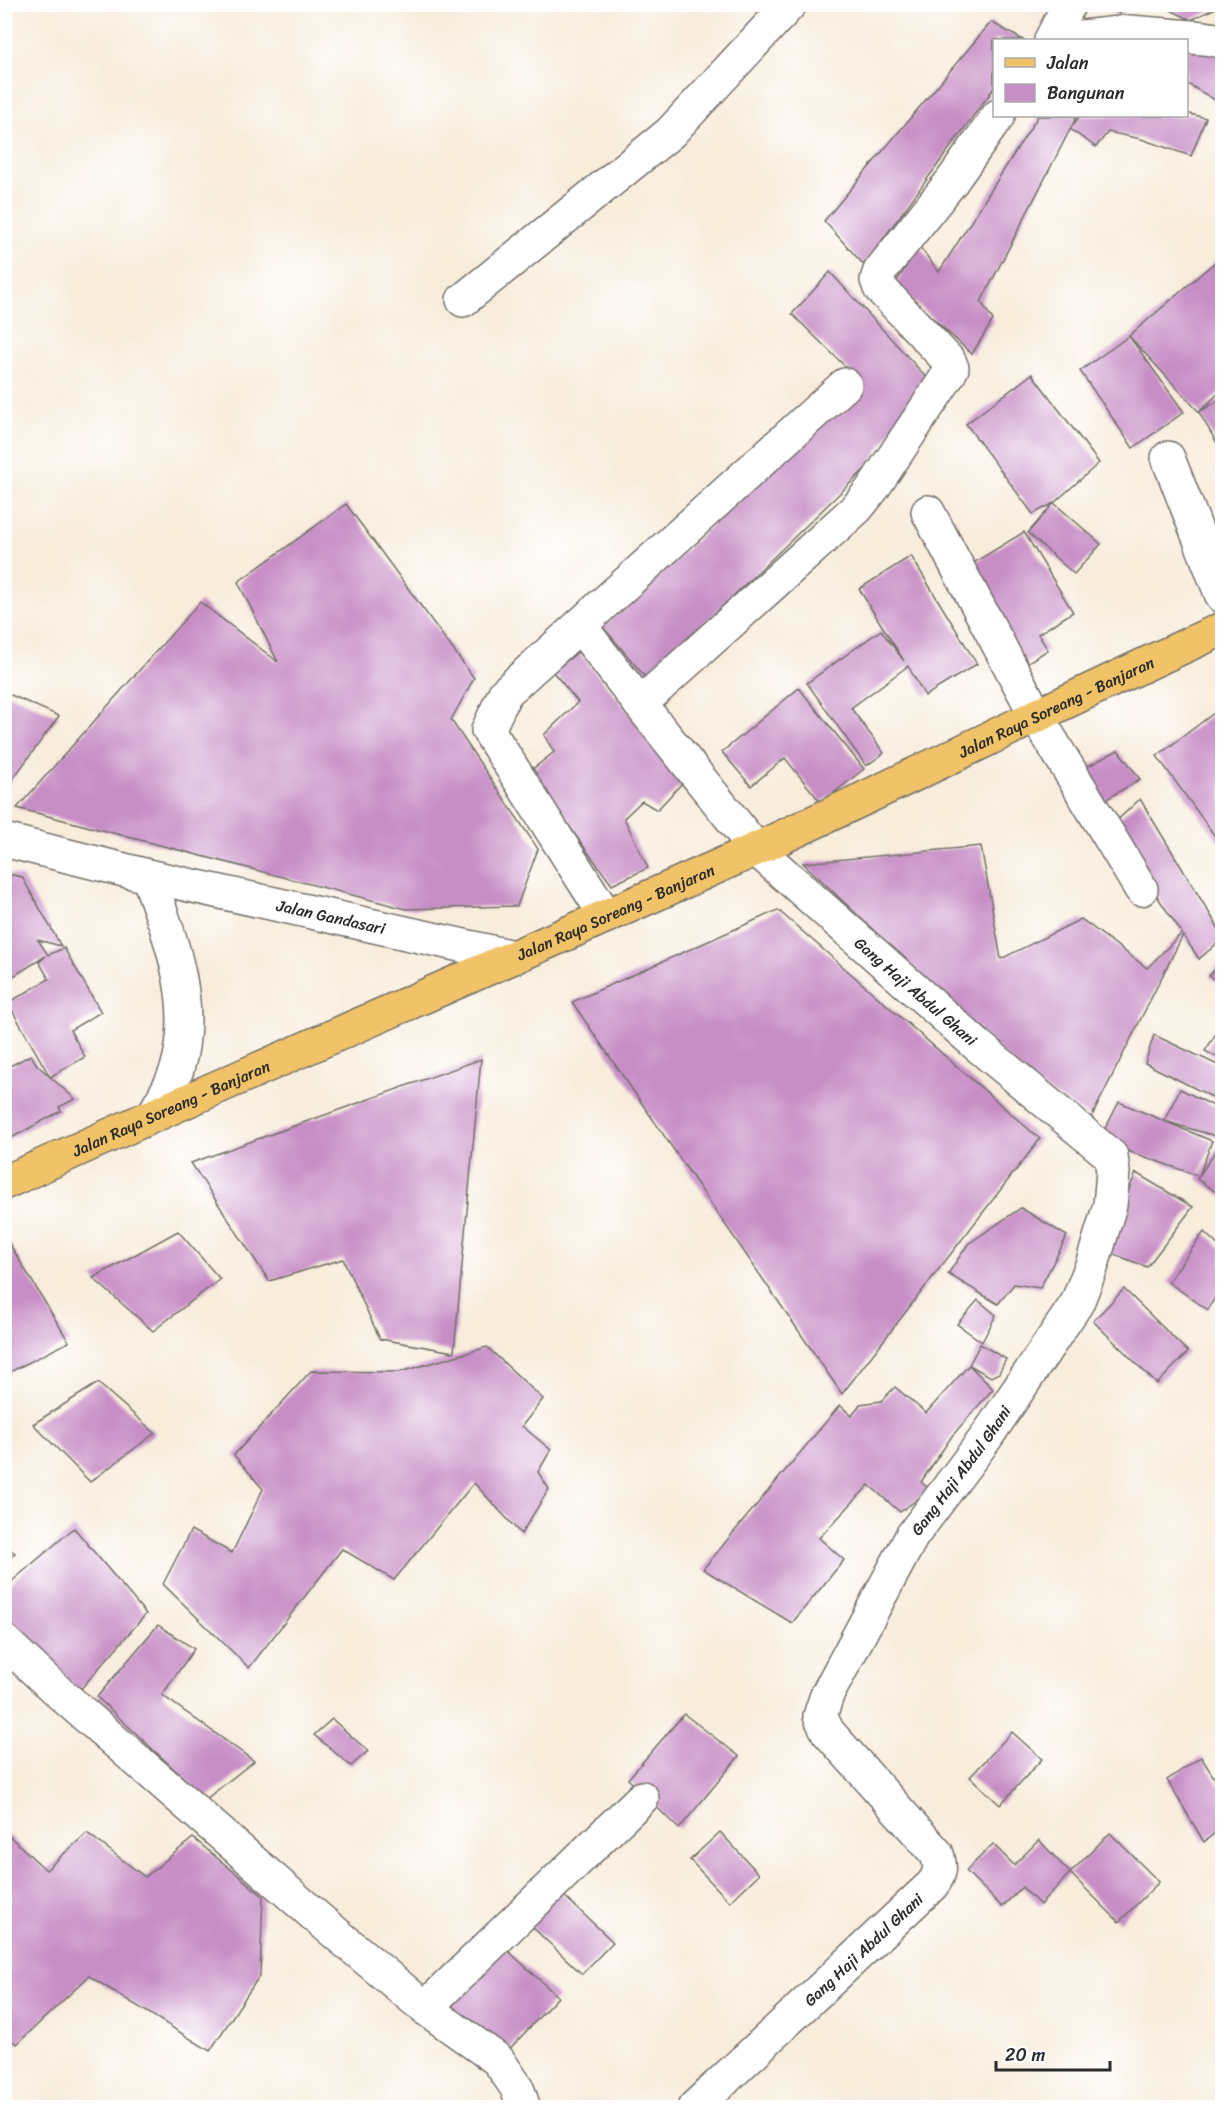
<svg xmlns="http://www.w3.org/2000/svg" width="1227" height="2112" viewBox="0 0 1227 2112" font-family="Sriracha,sans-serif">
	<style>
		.building { fill: #c78ec6 }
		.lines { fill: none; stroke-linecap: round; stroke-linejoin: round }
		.minor-casing { stroke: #736f69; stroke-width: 36 }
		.major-casing { stroke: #736f69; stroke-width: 36 }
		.minor { stroke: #fff; stroke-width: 33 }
		.major { stroke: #f0c369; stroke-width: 33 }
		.labels { text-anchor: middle; stroke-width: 6; stroke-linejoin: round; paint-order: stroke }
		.street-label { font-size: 16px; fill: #2b2b2b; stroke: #fff }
	</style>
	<rect width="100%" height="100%" fill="#fff"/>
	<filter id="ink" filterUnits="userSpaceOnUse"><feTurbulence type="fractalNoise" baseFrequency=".0167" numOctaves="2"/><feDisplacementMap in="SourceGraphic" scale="12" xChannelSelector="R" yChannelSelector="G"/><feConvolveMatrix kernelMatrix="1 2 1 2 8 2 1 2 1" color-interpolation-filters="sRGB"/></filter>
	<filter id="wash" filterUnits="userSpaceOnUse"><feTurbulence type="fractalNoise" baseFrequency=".008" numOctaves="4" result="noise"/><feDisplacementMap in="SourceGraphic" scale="24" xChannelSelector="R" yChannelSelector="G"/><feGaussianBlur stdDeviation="1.35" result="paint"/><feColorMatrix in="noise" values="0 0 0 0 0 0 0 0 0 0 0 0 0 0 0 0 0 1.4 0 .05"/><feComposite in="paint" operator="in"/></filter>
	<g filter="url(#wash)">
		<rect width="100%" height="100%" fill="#f8ecdb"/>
		<g id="blocks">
			<!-- building -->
			<g class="building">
				<path d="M1095,4H1124L1120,14Z"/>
				<path d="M1158,4H1222V5L1191,20Z"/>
				<path d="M991,22L1023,40H994V88L864,265L824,221Z"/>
				<path d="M1192,45L1222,55V104L1186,83V53Z"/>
				<path d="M1186,113L1206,118L1191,156L1141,139L1108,132L1096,147L1070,129L1080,116H1186Z"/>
				<path d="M1038,116H1077L981,302L993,320L972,354L895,284L919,246L939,272Z"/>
				<path d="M1222,256V390L1199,412L1129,336Z"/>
				<path d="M830,272L928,379L866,468L647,679L603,627L863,384L792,314Z"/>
				<path d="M1129,336L1184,412L1133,448L1080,371Z"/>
				<path d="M1032,374L1099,463L1054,503L1101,544L1074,574L1028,533L1054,503L1033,514L966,424Z"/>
				<path d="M1222,398V452L1199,412Z"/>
				<path d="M346,504L474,678L451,720L538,849L517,906L406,909L17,808L200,602L278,662L238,582Z"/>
				<path d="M1024,532L1073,612L1038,634L1048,650L1025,664L965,568Z"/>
				<path d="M911,556L977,664L925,696L908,666L851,708L884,753L866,766L807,683L881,630L904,661L859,589Z"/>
				<path d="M578,652L686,779L657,810L642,801L624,818L648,868L612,885L529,772L554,752L544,735L578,702L553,672Z"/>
				<path d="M799,688L864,769L821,803L785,758L751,786L722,752Z"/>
				<path d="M4,692L59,716L4,791Z"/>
				<path d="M1222,707V846L1157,756Z"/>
				<path d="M1118,750L1140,779L1102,802L1083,769Z"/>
				<path d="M1140,799L1222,934V939L1199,959L1183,935L1091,1118L1029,1079L803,863L981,846L1001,959L1081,919L1147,968L1182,933L1110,827Z"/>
				<path d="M4,873L22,877L61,946L38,940L48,955L64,948L101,1012L70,1030L85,1057L50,1077L8,1003L49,979L39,962L46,956L4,982Z"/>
				<path d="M778,910L1040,1139L842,1394L572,1002Z"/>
				<path d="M1222,962V985L1209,976Z"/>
				<path d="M1222,1024V1060L1205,1051Z"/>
				<path d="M1154,1035L1222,1067V1102L1145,1063Z"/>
				<path d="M31,1055L37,1065L75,1099L59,1107L61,1111L4,1142V1069Z"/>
				<path d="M481,1059L454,1352L380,1339L343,1259L269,1281L191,1163Z"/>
				<path d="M1180,1089L1222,1110V1127L1219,1137L1164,1121Z"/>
				<path d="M1119,1102L1212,1141L1199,1176L1222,1141V1196L1197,1179L1199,1176L1099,1141Z"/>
				<path d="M1136,1173L1193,1207L1147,1267L1103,1250Z"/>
				<path d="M1021,1208L1067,1236L1040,1288L1014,1284L998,1304L948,1274L968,1244Z"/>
				<path d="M178,1231L220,1279L153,1331L93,1278Z"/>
				<path d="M1204,1232L1222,1249V1284L1208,1310L1168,1282Z"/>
				<path d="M6,1238L69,1342L4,1375V1239Z"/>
				<path d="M1124,1289L1188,1352L1157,1384L1093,1321Z"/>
				<path d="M978,1300L996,1315L982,1342L957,1324Z"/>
				<path d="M980,1344L1006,1359L999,1373L991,1377L969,1365L993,1389L952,1436L921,1482L930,1490L900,1512L869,1485L819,1538L844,1560L792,1623L703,1569L840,1405L852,1416L860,1404L881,1401L895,1387L926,1413L969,1365Z"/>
				<path d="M487,1347L543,1399L522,1426L551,1450L538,1472L549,1489L521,1534L474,1483L394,1580L342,1549L249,1668L163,1584L191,1530L232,1553L263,1489L234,1455L311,1371L400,1372Z"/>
				<path d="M98,1383L155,1433L90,1482L33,1424Z"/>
				<path d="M74,1528L146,1614L79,1691L4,1618V1588Z"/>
				<path d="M4,1545L15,1553L4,1564Z"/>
				<path d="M158,1625L194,1649L162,1695L254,1761L206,1799L97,1697Z"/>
				<path d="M684,1714L739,1756L679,1829L628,1779Z"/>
				<path d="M332,1719L368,1751L351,1766L314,1735Z"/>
				<path d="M1012,1732L1042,1759L1000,1805L970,1777Z"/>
				<path d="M1201,1757L1222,1790V1827L1204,1842L1167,1780Z"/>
				<path d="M4,1831L46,1870L87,1833L145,1877L193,1838L263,1896L260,1975L210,2051L89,1976L17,2044L4,2035Z"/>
				<path d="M720,1832L759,1874L730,1902L690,1860Z"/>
				<path d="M1110,1833L1159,1882L1119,1922L1070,1873L1040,1905L1022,1887L1002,1907L966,1871L993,1844L1014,1865L1039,1840L1070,1873Z"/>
				<path d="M558,1890L613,1942L582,1974L527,1922Z"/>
				<path d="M502,1945L558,1997L504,2055L448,2003Z"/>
			</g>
		</g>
	</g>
	<g filter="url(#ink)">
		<use href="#blocks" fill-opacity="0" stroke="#736f69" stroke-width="1.5"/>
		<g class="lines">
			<defs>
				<g id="minor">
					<path d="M1051,40L1069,4"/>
					<path d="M1054,40L1129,32L1204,38L1222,41"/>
					<path d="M463,300L670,133L790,4"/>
					<path d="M1168,458L1222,596"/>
					<path d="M928,512L1037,717L1141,889"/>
					<path d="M580,626L640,704"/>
					<path id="s1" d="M4,840L148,876L514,957"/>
					<path d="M148,876C170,937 197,1003 177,1069C172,1084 162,1100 154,1114"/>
					<path d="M606,916L488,730L505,693L845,385"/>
					<path d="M4,1641L54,1688L320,1920L425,2008L498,2060L517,2088L524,2108"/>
					<path d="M425,2008L642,1798"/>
					<path id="s2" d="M694,2108L932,1885C941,1873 941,1868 937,1854L828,1732L820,1716L827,1695L912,1536L985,1439L1077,1303L1092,1265L1110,1205L1113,1172L1111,1156L976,1044L756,849L640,704L857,508L873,488L949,374L952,368L949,361L880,288L877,280L880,271L952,181L998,116"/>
				</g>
				<g id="major">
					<path id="s3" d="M4,1183C253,1069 505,963 754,850C911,778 1065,700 1222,629"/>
				</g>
			</defs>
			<!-- minor casing -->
			<use href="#minor" class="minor-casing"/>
			<!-- major casing -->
			<use href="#major" class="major-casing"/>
			<!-- minor -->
			<use href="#minor" class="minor"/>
			<!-- major -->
			<use href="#major" class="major"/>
		</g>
	</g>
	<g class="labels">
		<!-- street labels -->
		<g class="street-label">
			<text dy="6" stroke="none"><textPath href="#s3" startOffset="1155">Jalan Raya Soreang - Banjaran</textPath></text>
			<text dy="6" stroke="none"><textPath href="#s3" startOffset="669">Jalan Raya Soreang - Banjaran</textPath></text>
			<text dy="6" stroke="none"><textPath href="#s1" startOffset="336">Jalan Gandasari</textPath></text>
			<text transform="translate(916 991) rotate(41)" y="6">Gang Haji Abdul Ghani</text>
			<text dy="6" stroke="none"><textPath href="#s3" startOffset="183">Jalan Raya Soreang - Banjaran</textPath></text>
			<text dy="6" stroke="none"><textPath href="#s2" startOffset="825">Gang Haji Abdul Ghani</textPath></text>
			<text dy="6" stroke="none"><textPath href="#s2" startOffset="232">Gang Haji Abdul Ghani</textPath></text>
		</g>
	</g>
	<!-- margin -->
	<rect width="1227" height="2112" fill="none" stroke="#fff" stroke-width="24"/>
	<!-- legend -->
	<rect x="993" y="39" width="195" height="78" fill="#ffffff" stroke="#aaaaaa" stroke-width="1.5"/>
	<rect x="1005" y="58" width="30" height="9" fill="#f0c369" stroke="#aaaaaa" stroke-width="1.5"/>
	<text x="1047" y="69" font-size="18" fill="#2b2b2b">Jalan</text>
	<rect x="1005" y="84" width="30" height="18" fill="#c78ec6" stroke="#aaaaaa" stroke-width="1.5"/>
	<text x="1047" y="99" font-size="18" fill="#2b2b2b">Bangunan</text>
	<!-- scale -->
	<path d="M996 2061v9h114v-9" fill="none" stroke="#2b2b2b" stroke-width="3"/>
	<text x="1005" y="2061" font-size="18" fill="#2b2b2b" stroke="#ffffff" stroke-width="4.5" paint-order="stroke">20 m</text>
</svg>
